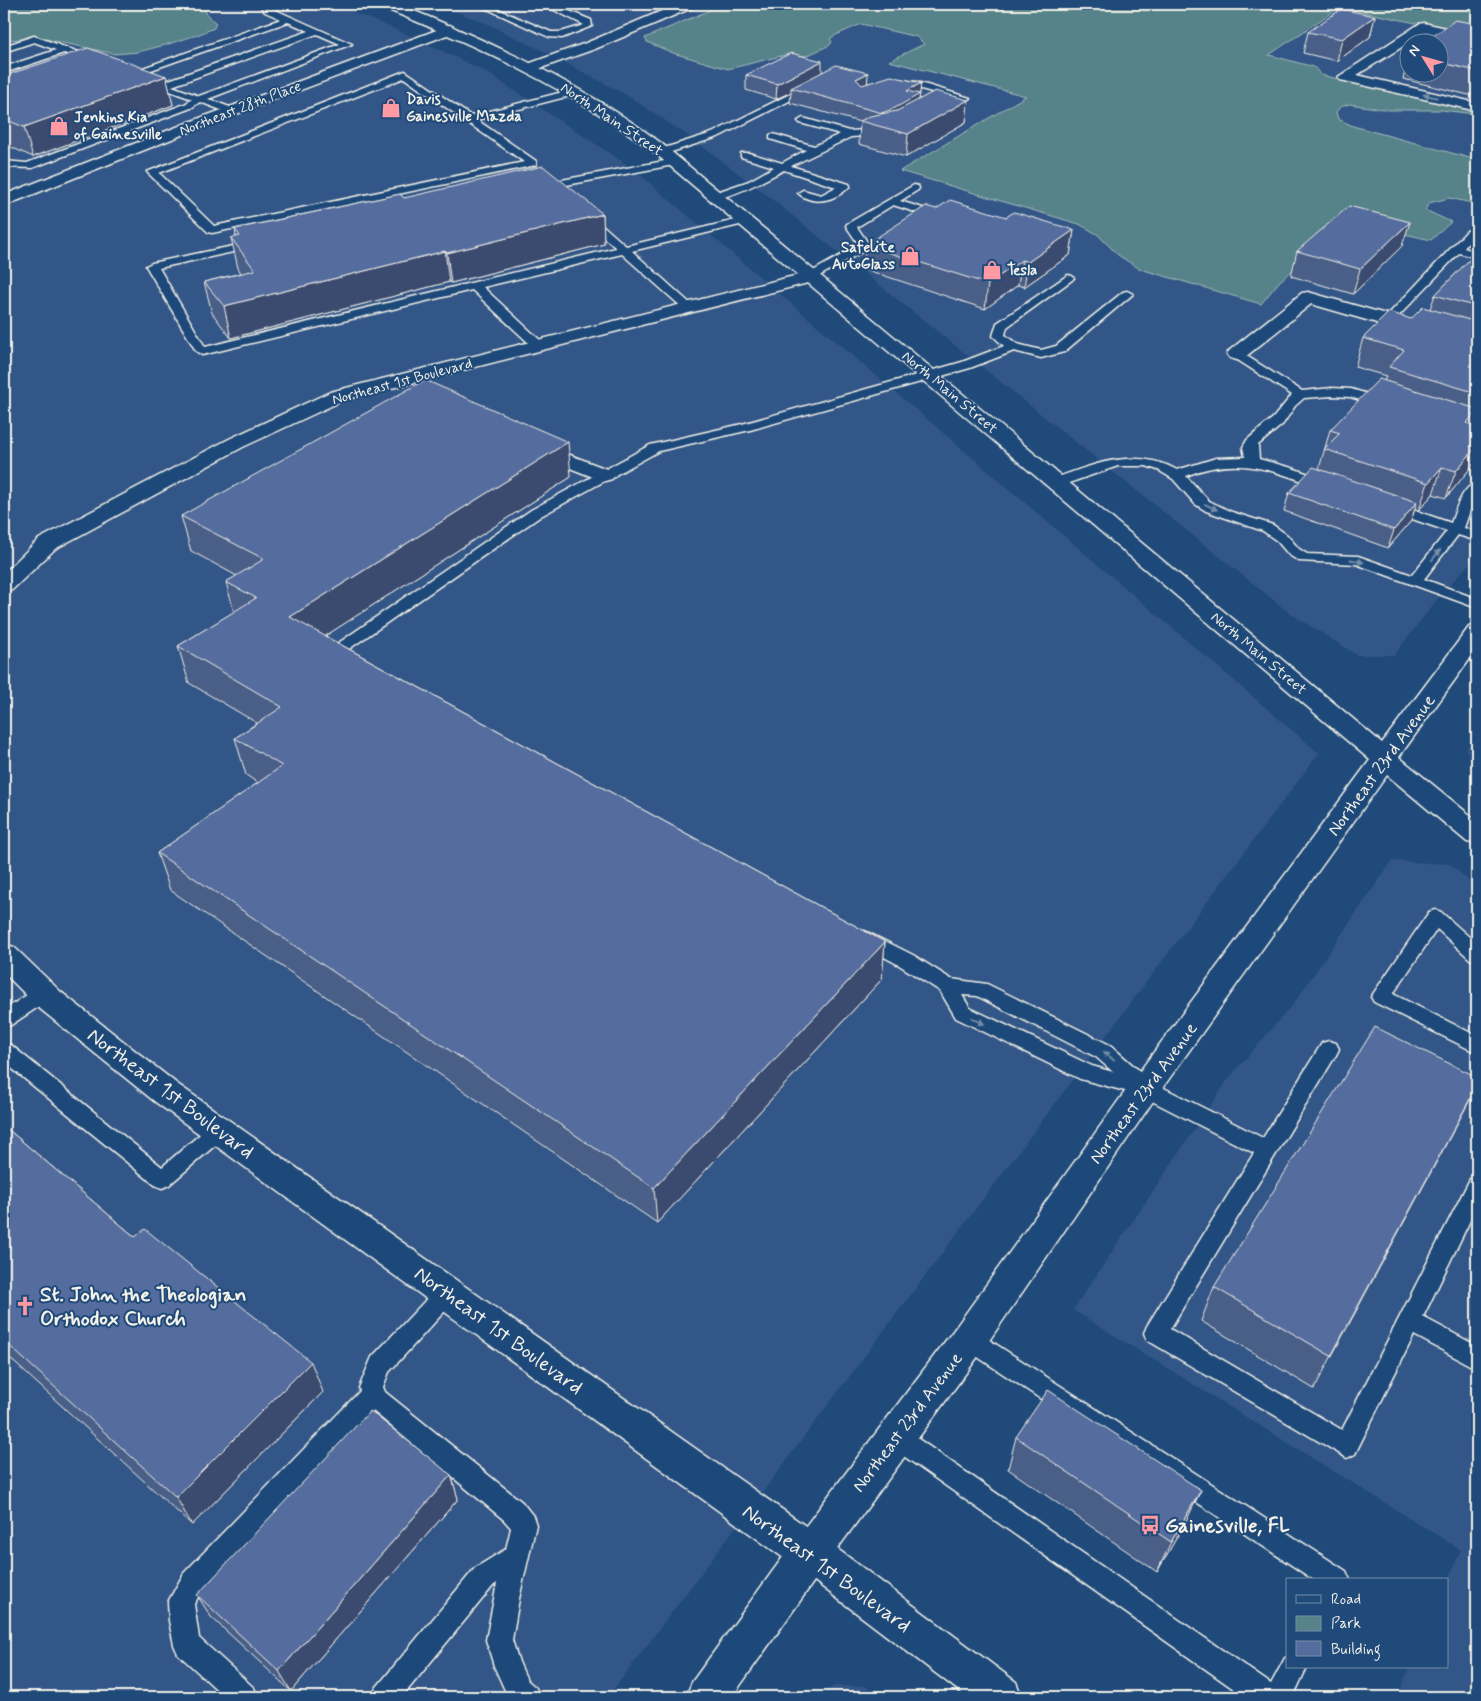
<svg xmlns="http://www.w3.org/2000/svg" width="1481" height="1701" viewBox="0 0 1481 1701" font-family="Mynerve,sans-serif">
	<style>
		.built { fill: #335787; fill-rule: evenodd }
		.green { fill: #56828a; stroke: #a5bab9 }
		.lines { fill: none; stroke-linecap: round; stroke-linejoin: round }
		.service-casing { stroke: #f4f1e8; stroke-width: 3 }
		.minor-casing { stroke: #f4f1e8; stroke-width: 3 }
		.secondary-casing { stroke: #f4f1e8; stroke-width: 3 }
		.service { fill: #1f4a7a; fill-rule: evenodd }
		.minor { fill: #1f4a7a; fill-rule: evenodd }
		.secondary { fill: #1f4a7a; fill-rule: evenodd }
		.wall { fill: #485e88; stroke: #f4f1e8 }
		.shaded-wall { fill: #3b4c6f; stroke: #f4f1e8 }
		.building { fill: #546d9e; stroke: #f4f1e8 }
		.oneway { fill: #748da6 }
		.labels { text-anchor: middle; stroke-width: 4; stroke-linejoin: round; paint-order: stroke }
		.far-poi-label { font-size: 15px; font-weight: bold; fill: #f4f1e8; stroke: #1f4a7a; text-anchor: start }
		.far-street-label { font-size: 15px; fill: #f4f1e8; stroke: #1f4a7a }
		.street-label { font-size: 18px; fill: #f4f1e8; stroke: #1f4a7a }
		.near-street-label { font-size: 21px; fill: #f4f1e8; stroke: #1f4a7a }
		.near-poi-label { font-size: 21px; font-weight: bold; fill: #f4f1e8; stroke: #1f4a7a; text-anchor: start }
	</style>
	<rect width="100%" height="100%" fill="#1f4a7a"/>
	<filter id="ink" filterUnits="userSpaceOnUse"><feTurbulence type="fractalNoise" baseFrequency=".02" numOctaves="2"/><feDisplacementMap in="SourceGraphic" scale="10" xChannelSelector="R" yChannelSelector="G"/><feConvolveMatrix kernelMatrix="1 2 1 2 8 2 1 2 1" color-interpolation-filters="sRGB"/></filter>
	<g filter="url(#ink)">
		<!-- built -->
		<g class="built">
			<path d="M4,4H333L409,35L486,72L632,168L1319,753L608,1697H4Z"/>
			<path d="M436,4H1009L1259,62L1340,7L1477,36V555L1440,596L1394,655H1357L1291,614L768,196L693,139L628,96L551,55L488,24ZM1408,42H1438V72H1408Z"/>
			<path d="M1477,733V775L1474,773L1466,749Z"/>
			<path d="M1392,861L1450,864L1477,888V1697H1397L1410,1667H1447V1582L1461,1550L1073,1310L1229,1078L1294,1003Z"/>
			<path d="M834,1686H865L881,1697H818Z"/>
		</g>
		<!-- green -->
		<g class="green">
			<path d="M4,4H212L205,10L208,16L216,23L214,28L197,35L165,45L138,52L115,54L40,38L4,40Z"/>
			<path d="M724,4H1477V36L1340,7L1269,55L1314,67L1321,75L1477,111L1474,114L1442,110H1389L1349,104L1340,107L1336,112L1338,119L1353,126L1477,160V204L1449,198L1429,203L1425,210L1451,222L1431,240L1348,221L1279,282L1261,304L1140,269L1118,255L1097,234L1079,224L900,171L1026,96L889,61L924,44L917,37L861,24L834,36L830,39L832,42L830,45L806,56L789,54L728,69L673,53L647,42L645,38Z"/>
		</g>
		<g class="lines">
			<defs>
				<g id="service">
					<path d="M259,4H267L271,8L352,44L208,99L235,109V113H229L200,102L191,108L32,168L4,167V161L27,163L185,104L192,99L145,82V78L148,77L163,82L309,31L288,22L134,76H128L126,74L281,19L265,12ZM317,34L340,44L199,96L172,86Z"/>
					<path d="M476,4H486L551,32H561L584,25L542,4H552L591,20L592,26L562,38L549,37Z"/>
					<path d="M34,36L98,59L99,61L95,64L64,53L4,73V67L56,50L34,42L4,52V46Z"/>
					<path d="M405,71L471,116L574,89L579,92L577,94L477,120L536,161V165L212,233L208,232L147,172ZM404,78L524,162L214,226L159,173Z"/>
					<path d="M899,80L917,82L970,98L955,107H940V103L950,102L957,99L914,87L896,85L894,83Z"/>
					<path d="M812,83L817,86L815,88L718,137L662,155L657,152L658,150L712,133Z"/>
					<path d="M803,118L849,131L884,129L889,132L884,135L851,137L791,166L849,184L850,186C837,200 814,207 798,193L803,190L821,195L836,187L784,170C769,178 727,201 711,198L710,196L711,194L749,181L774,167L741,157V153H749L782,163L806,150L770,139V135L773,134L814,146L840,134L800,123L798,121Z"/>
					<path d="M675,159L680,162L679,164L540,190L535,187L540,184Z"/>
					<path d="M914,185L918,186L919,188L918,190L900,201L945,215L946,217L945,219H937L893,205L857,227L870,246L869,248L814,279H806L804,277L806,275L859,245L846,226L847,224Z"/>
					<path d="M586,213L590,214L626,246L744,218L749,221L748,223L632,251L693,306L695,308L693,310H685L622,254L483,287L541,341L543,344L541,347H533L472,290L202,355L196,351L146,266L152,263L257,241L261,242L262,244L261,246L159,268L205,347L616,248L582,218L581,216Z"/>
					<path d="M1471,230L1477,232V238L1473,237L1464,248L1477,252V258L1459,253L1393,322H1385L1383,320L1385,318L1467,231Z"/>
					<path d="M1068,275L1072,276L1074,278L1072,280L1007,327L1005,335L1017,344L1041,350L1056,346L1123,292L1127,291L1133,294L1064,352L1041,358L1014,351L970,368L935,378L750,430L659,451L541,516L346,651L356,658L353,661C344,664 333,659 327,651L531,510L650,445L742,424L927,372L962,362L1004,346L993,336L997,323Z"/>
					<path d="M1237,350L1302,391L1332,388L1351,389L1388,400L1390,403L1384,407L1350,397L1332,396L1304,398L1295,406L1283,424L1258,445L1259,459L1292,468L1331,482L1333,485L1331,488H1321C1273,470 1236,455 1186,476L1209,501L1232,512L1273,525L1287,535L1299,549L1307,554L1358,556L1412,575L1447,531L1386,510L1384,507L1386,504H1396L1451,523C1456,510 1462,486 1477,483V496L1473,502L1464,528L1477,532V541L1458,535L1424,579L1477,599V608L1356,564L1299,561L1289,555L1277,541L1263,531L1206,511L1195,504L1173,479L1158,470L1146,466H1118L1063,485H1053L1051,482L1053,479C1094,464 1135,447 1177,470L1216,458L1245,457L1243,447L1247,440L1273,418L1292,395L1233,357L1231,354Z"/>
					<path d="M1435,910L1441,912L1477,944V961L1470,959L1437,929L1393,994L1477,1036V1053L1374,1002L1371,997L1429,912Z"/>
					<path d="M865,931L913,955L951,979L987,984L1110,1045L1152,1082L1263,1138L1322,1043L1329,1041L1336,1043L1339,1049L1336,1055L1170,1329L1342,1430L1470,1179L1477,1176V1206L1423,1317L1477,1346V1369L1414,1335L1355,1454L1347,1458L1147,1340L1144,1333L1147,1326L1254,1153L1140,1095L1080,1079L956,1018L940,991L899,965L858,943L856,938L858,933ZM962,995L977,996L1096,1057L1113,1072L1092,1066L970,1008Z"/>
					<path d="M43,987L50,989L53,994L50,999L11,1025L4,1027V1010L36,989Z"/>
					<path d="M4,1043L11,1045L162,1167L212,1124L219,1121L226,1124L229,1130L226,1136L169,1185L162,1188L155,1185L4,1062Z"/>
					<path d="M447,1283L455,1286L458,1293L455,1300L389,1372L383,1387L385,1392L522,1502L533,1516L536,1525L519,1599L512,1640L519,1662L527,1680L536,1688L540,1697H508L494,1666L486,1640L497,1583L493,1586L402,1697H372L376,1688L475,1568L506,1549L511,1528L504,1520L373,1411L202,1591L194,1604L199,1638L254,1688L258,1697H225L178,1654L174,1645L169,1621L168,1602L184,1573L360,1391L359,1388L372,1357L439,1286Z"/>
					<path d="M969,1329L977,1332L1346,1571L1350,1580H1314L961,1346L958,1339L961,1332Z"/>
					<path d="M896,1426L904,1429L1271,1684L1285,1658L1287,1657V1667H1307L1293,1697H1245L888,1445L884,1437L888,1429Z"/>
				</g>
				<g id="minor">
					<path d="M678,4H696L694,7L595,49L530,72L525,71L523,68L525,65L586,43Z"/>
					<path d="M1424,23L1477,35V43L1426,32L1357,75L1477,103V111L1345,81L1340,80L1338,77L1419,24Z"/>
					<path d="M450,25L457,29L455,32L202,127L4,206V195L192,121Z"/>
					<path d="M810,272L816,273L819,277L816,281L344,400L243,447L55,549L12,590L4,592V573L39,539L229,439L330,392Z"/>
					<path d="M1308,292L1477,340V352L1311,304L1244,358L1237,360L1230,358L1227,354L1230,350L1302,293Z"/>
					<path d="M536,442L612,471L616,475L612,479L605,481L598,479L529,452L526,448L529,444Z"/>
					<path d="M4,944L14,947L61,992L176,1083L824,1539L1016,1682L1022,1697H967L796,1567L154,1101L39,1008L4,973Z"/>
				</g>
				<path id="secondary" d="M379,4H397C490,41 580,83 661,143L1382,743L1469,627L1477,625V649L1399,757L1477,821V844L1467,842L1387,775L1156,1097L982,1351L824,1567L732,1697H686L692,1682L796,1539L956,1327L1134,1079L1370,760L650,149C568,88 476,45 381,7Z"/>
			</defs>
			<!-- service casing -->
			<use href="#service" class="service-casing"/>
			<!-- minor casing -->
			<use href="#minor" class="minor-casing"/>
			<!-- secondary casing -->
			<use href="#secondary" class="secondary-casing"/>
			<!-- service -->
			<use href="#service" class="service"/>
			<!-- minor -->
			<use href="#minor" class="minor"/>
			<!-- secondary -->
			<use href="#secondary" class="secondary"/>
		</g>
		<!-- wall -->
		<g class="wall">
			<path d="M1375,16L1370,37L1337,61L1303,53L1308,32Z"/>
			<path d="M1477,24V97L1403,79L1408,59V72H1438V42Z"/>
			<path d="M822,72L867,83H921L919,99L968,100L966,122L906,157L859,144L860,122L790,103L791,92L776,99L746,90V75Z"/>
			<path d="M4,76H166L173,105L33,157L4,144Z"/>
			<path d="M404,198L603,214L604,244L451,283L449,282L231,338L212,313L204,282L241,273L238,268L231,238L236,237L235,229Z"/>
			<path d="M936,209L1006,217L1074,230L1070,255L1024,287L1018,285L985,309L864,269L865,245Z"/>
			<path d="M1402,246L1353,294L1291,276L1297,251Z"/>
			<path d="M1477,252V426L1473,425L1477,427V460L1446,498L1433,494L1419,510L1415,509L1411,521L1388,548L1284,511L1289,493L1319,469L1330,430L1384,381L1386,376L1355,367L1363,338L1411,319L1430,309L1435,295Z"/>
			<path d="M571,477L325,636L885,942L882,979L657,1223L170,890L157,853L258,783L246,775L235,738L257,723L189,683L178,646L234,612L226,582L237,576L191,551L181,516Z"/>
			<path d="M1477,1087L1314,1389L1201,1321L1214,1287Z"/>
			<path d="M4,1126L135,1237L323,1392L192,1525L4,1353Z"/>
			<path d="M1016,1437L1201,1490L1186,1521L1157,1572L1008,1469Z"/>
			<path d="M451,1475L458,1499L291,1691L211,1617L197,1595Z"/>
		</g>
		<!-- shaded-wall -->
		<g class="shaded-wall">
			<path d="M1375,16L1370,37L1337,61L1342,39Z"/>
			<path d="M822,61V76L791,88V92L776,99L777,84Z"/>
			<path d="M868,73L867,88L855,94L856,79Z"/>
			<path d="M166,76L173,105L33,157L24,127Z"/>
			<path d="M921,83L918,109L881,127L882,113L907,91Z"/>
			<path d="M968,100L966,122L906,157L908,134Z"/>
			<path d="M603,214L604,244L451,283L447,253Z"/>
			<path d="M1410,222L1402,246L1353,294L1360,269Z"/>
			<path d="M1074,230L1070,255L1024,287L1028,262Z"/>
			<path d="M445,251L449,282L231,338L224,306Z"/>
			<path d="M1022,260L1018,285L985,309L988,284Z"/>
			<path d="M1477,411V413L1469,436L1467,423Z"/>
			<path d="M568,442L571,477L299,653L290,617Z"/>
			<path d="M1477,446V460L1446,498L1456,471Z"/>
			<path d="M1442,467L1433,494L1419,510L1428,483Z"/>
			<path d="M1417,502L1411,521L1388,548L1394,530Z"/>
			<path d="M885,942L882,979L657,1223L654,1188Z"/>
			<path d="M311,1362L323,1392L192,1525L176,1497Z"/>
			<path d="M451,1475L458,1499L291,1691L279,1671Z"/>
			<path d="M1201,1490L1186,1521L1157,1572L1171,1542Z"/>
		</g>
		<!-- building -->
		<g class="building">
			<path d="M1341,9L1375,16L1342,39L1308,32Z"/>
			<path d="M1455,20L1477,24V71L1438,62V42H1425Z"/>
			<path d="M88,48L166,76L24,127L4,119V76Z"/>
			<path d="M791,53L822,61L777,84L746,75Z"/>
			<path d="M836,65L868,73L856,79L862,85L891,76L921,83L907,91L920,94L895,108L882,113L791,88Z"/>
			<path d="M935,91L968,100L908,134L860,121L870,116L897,111Z"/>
			<path d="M543,166L603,214L447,253L445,251L224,306L204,282L255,270L231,238L240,236L235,229L400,194L404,198Z"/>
			<path d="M950,200L1006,217L1014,212L1074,230L1028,262L1022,260L988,284L865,245L926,206L936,209Z"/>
			<path d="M1349,206L1410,222L1360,269L1297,251Z"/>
			<path d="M1477,252V307L1435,295Z"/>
			<path d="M1423,307L1477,322V393L1389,367L1404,350L1363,338L1389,312L1411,319Z"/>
			<path d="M1379,379L1477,409V411L1467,423L1477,427V446L1456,471L1442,467L1428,483L1324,449L1340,433L1330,430Z"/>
			<path d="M425,380L568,442L290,617L885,942L654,1188L157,853L282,766L235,738L282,707L178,646L256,598L226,582L264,559L181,516Z"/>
			<path d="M1313,467L1417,502L1394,530L1289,493Z"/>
			<path d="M1375,1027L1477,1077V1086L1331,1356L1214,1287Z"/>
			<path d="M4,1126L135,1237L145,1229L311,1362L176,1497L4,1341Z"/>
			<path d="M1048,1390L1201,1490L1171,1542L1016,1437Z"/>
			<path d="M370,1411L451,1475L279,1671L197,1595Z"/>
		</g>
		<!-- one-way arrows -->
		<defs><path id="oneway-solid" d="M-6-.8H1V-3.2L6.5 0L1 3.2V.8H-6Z" transform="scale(1.25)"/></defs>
		<g class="oneway">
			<use href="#oneway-solid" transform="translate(1430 96) rotate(-167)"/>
			<use href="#oneway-solid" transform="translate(1211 507) rotate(25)"/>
			<use href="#oneway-solid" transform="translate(1436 555) rotate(-52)"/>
			<use href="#oneway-solid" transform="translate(1357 561) rotate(13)"/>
			<use href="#oneway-solid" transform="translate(978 1021) rotate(27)"/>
			<use href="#oneway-solid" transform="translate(1109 1056) rotate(-139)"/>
		</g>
	</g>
	<!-- icons -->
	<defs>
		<symbol id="shop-bare" viewBox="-9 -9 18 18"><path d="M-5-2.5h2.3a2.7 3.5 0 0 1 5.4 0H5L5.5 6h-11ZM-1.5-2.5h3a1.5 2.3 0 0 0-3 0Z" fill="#ff9aa2" stroke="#1f4a7a" stroke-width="2.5" paint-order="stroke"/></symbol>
		<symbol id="church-bare" viewBox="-9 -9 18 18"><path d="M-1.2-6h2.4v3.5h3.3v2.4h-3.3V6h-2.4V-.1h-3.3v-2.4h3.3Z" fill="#ff9aa2" stroke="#1f4a7a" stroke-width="2.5" paint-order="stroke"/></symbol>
		<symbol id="bus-bare" viewBox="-9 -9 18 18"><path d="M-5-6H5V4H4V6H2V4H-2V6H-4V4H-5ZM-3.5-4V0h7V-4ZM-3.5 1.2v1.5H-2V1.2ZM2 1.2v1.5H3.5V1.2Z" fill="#ff9aa2" stroke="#1f4a7a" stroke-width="2.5" paint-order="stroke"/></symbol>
	</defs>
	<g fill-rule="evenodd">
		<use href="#shop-bare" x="377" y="94" width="28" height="28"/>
		<use href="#shop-bare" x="45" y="112" width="28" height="28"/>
		<use href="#shop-bare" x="896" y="242" width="28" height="28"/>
		<use href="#shop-bare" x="978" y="256" width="28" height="28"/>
		<use href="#church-bare" x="11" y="1292" width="28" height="28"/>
		<use href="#bus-bare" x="1136" y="1511" width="28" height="28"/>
	</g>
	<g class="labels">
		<!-- far-poi labels -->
		<g class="far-poi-label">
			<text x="406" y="104">Davis<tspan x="406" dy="17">Gainesville Mazda</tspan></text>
			<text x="74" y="122">Jenkins Kia<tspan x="74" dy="17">of Gainesville</tspan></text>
			<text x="895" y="252" text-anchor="end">Safelite<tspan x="895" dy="17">AutoGlass</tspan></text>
			<text x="1007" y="275">Tesla</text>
		</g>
		<!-- far-street labels -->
		<g class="far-street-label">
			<text transform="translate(240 108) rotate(-21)" y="5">Northeast 28th Place</text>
			<text transform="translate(612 119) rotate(34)" y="5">North Main Street</text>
			<text transform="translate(402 381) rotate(-15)" y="5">Northeast 1st Boulevard</text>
			<text transform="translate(950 392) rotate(40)" y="5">North Main Street</text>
			<text transform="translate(1259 653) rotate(40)" y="5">North Main Street</text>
		</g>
		<!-- street labels -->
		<g class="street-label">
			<text transform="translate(1381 765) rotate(-54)" y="6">Northeast 23rd Avenue</text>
			<text transform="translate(1143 1093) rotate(-54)" y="6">Northeast 23rd Avenue</text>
			<text transform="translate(907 1422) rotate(-53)" y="6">Northeast 23rd Avenue</text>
		</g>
		<!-- near-street labels -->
		<g class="near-street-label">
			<text transform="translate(171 1093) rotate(37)" y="7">Northeast 1st Boulevard</text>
			<text transform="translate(499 1330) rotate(36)" y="7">Northeast 1st Boulevard</text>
			<text transform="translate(827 1568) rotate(36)" y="7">Northeast 1st Boulevard</text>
		</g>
		<!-- near-poi labels -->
		<g class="near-poi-label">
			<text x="40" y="1301">St. John the Theologian<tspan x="40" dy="24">Orthodox Church</tspan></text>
			<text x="1165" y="1532">Gainesville, FL</text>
		</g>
	</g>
	<!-- margin -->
	<rect width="1481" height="1701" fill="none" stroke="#1f4a7a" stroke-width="20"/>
	<rect x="10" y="10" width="1461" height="1681" fill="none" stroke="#f4f1e8" stroke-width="2" filter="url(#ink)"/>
	<!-- legend -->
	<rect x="1286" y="1578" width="162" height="90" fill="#1f4a7a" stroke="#748da6"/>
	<rect x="1296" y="1595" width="25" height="8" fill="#1f4a7a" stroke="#748da6"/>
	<text x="1331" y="1604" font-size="15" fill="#f4f1e8">Road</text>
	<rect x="1296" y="1616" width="25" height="15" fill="#56828a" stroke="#748da6"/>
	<text x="1331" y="1628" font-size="15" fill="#f4f1e8">Park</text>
	<rect x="1296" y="1641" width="25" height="15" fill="#546d9e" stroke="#748da6"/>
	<text x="1331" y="1654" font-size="15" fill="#f4f1e8">Building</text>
	<!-- north arrow -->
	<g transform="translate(1424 58) rotate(307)"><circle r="24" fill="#1f4a7a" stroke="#748da6"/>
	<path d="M0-4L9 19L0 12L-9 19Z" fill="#ff9aa2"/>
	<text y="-8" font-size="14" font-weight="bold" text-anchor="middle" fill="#f4f1e8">N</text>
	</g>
</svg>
